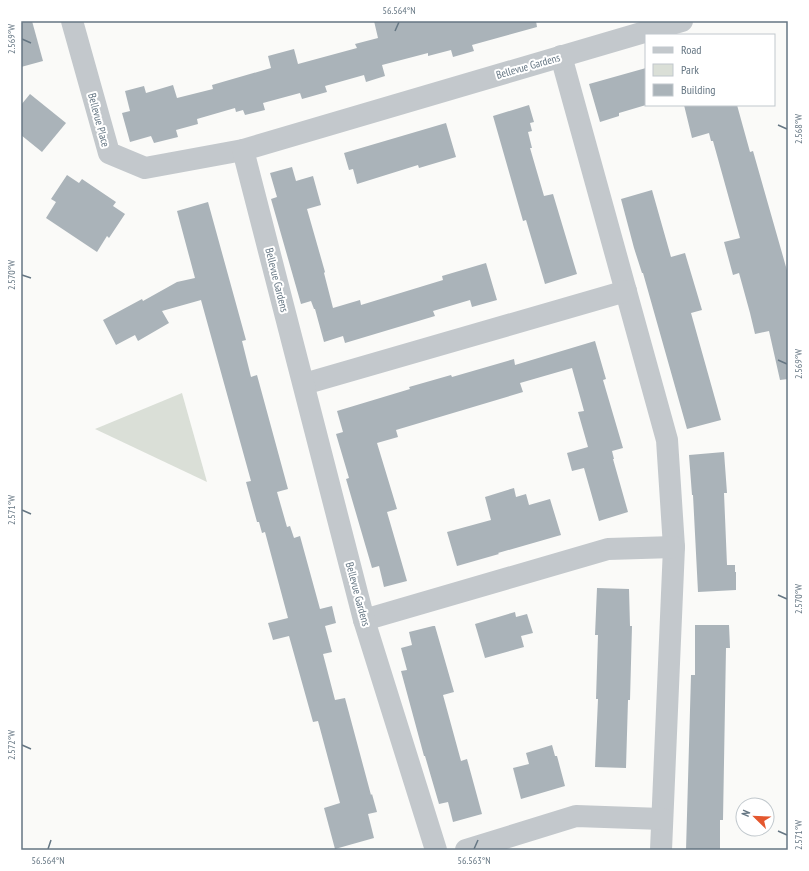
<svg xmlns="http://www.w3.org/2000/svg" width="809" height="871" viewBox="0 0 809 871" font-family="'PT Sans Narrow',sans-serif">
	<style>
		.green { fill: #dadfd7 }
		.building { fill: #aab3b9 }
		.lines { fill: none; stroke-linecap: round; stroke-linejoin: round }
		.street { stroke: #c3c8cc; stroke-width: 22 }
		.ticks { fill: none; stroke: #657683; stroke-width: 1.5 }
		.labels { text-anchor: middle; stroke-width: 4; stroke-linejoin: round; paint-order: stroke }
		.street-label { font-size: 11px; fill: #657683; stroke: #fff }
		.neatline { fill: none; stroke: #657683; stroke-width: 1.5 }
		.ticks-label { font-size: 10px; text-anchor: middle; fill: #657683 }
	</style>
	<rect width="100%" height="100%" fill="#fafaf8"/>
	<!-- green -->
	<path class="green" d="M182,393L207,482L95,429Z"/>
	<!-- building -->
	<g class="building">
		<path d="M21,21H32L43,61L21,67Z"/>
		<path d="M374,21H536L537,27L472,45L474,51L453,57L451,50L428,56V53L382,65L385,76L366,82L364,75L325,86L327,92L302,99L300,93L263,103L265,110L245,115L243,110L236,112L235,108L197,119L198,124L176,130L178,137L154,143L151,136L130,142L122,113L130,111L125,91L144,86L146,93L173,85L177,98L213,89L212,85L271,68L268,56L294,49L298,64L357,48L355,44L378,38Z"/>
		<path d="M646,68V105L619,113V116L600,122L589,84Z"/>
		<path d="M30,94L66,123L42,152L21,135V105Z"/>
		<path d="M529,105L534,122L530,123L532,131L528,132L532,148H530L544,196L553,194L577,274L545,284L526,220L523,221L493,116Z"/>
		<path d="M684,105H737L750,152L753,151L788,274V379L780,380L769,331L755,334L750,313L739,273L733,275L724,242L740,238L713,141H711L709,133L692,138Z"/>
		<path d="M446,123L456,157L419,168L418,165L357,184L353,169L349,170L344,153Z"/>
		<path d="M292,167L296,181L313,176L321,205L307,209L325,272L324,273L333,308L360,300L361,305L443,280L442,276L486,263L497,300L472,307L470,300L433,311L435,316L345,343L343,336L324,342L315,309H314L311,301L301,304L271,199L277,197L270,173Z"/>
		<path d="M67,175L79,183L82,179L116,202L113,206L125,214L109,238L107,236L97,252L46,218L56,202L51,199Z"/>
		<path d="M652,190L671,257L685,253L702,310L691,313L721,420L687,429L643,273H642L634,248L621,199Z"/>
		<path d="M208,202L246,340L242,341L251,377L257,375L288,489L277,492L287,527L290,526L294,538L300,536L320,609L332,606L336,623L325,626L332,652L323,654L335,700L345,698L371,795L372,794L377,812L368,814L374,838L335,849L324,808L340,803L318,721L313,722L289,636L273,640L268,623L288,618L265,532L262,533L259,522H257L246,482L251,481L201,300L162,311L169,323L138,341L135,335L116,345L103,320L142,299L143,301L177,282L195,278L177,211Z"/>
		<path d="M595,341L606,379L603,380L623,448L612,451L614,459H613L628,512L599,521L584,468L572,471L567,453L588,447L578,412L584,411L572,368L520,383L523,392L396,430L398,437L377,443L397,509L387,512L407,581L384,587L379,566L372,568L346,479L349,478L336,434L343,432L337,411L410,389L409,387L451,375L452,377L514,359L515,365Z"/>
		<path d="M724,452L727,493H724L727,565H735V572H736V590L698,592L693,495H692L689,455Z"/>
		<path d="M514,488L516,497L526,494L529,505L550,499L561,535L498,553L499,554L457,566L447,532L491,520L485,497Z"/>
		<path d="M597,588L629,589L630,626H632L630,700H628L626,768L595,767L598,699H596L598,635H595Z"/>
		<path d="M515,612L516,617L527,614L533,633L521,636L524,647L485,658L475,624Z"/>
		<path d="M695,625H729L730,648H726L723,820H720V850H686L691,675H695Z"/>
		<path d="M433,626H435L454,692L443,695L461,761L467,759L482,814L453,822L448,802L439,804L425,756H424L401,671L407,670L401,648L412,645L409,632Z"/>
		<path d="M552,745L555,756H557L565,786L521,799L513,768L529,764L526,753Z"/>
	</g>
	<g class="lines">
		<!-- street -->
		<g class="street">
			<path d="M72,21L109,153L145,168L243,150"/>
			<path d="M561,56L667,440L674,547L661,850"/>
			<path d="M304,384L626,291"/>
			<path d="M364,620L608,549L674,547"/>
			<path d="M436,850L364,620L243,150L682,21"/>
			<path d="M466,850L576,816L662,819"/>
		</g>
	</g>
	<!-- ticks -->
	<path class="ticks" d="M395,31L399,22M22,39L31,43M778,125L787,129M22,275L31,278M778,360L787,364M22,510L31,514M778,595L787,599M22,745L31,749M778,831L787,835M48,849L51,840M474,849L478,840"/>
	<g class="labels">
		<!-- street labels -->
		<g class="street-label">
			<text transform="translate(528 66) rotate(-16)" y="4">Bellevue Gardens</text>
			<text transform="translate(99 120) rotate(75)" y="4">Bellevue Place</text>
			<text transform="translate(277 280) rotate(76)" y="4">Bellevue Gardens</text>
			<text transform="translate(358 594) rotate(75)" y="4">Bellevue Gardens</text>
		</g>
	</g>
	<!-- border -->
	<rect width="809" height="871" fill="none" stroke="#ffffff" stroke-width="44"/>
	<!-- legend -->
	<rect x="645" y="34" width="130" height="72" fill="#ffffff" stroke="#c1c8cd"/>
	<rect x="653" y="47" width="20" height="6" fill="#c3c8cc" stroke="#c1c8cd"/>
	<text x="681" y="54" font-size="12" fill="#657683">Road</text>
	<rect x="653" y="64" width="20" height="12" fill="#dadfd7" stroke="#c1c8cd"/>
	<text x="681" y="74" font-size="12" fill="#657683">Park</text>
	<rect x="653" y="84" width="20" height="12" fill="#aab3b9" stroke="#c1c8cd"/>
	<text x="681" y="94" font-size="12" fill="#657683">Building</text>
	<!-- north arrow -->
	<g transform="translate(755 817) rotate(293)"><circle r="19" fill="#ffffff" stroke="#c1c8cd"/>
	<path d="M0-3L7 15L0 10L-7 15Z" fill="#e4572e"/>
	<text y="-6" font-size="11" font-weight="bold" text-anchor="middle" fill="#657683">N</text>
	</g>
	<rect x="22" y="22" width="765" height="827" class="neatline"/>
	<g class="ticks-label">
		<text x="399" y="14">56.564°N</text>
		<text transform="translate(11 39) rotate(-90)" y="4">2.569°W</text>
		<text transform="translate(798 129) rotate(-90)" y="4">2.568°W</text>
		<text transform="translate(11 275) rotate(-90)" y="4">2.570°W</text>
		<text transform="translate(798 364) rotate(-90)" y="4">2.569°W</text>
		<text transform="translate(11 510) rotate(-90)" y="4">2.571°W</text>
		<text transform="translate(798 599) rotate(-90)" y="4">2.570°W</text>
		<text transform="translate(11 745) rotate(-90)" y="4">2.572°W</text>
		<text transform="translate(798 835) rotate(-90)" y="4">2.571°W</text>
		<text x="48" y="864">56.564°N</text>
		<text x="474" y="864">56.563°N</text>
	</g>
</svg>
